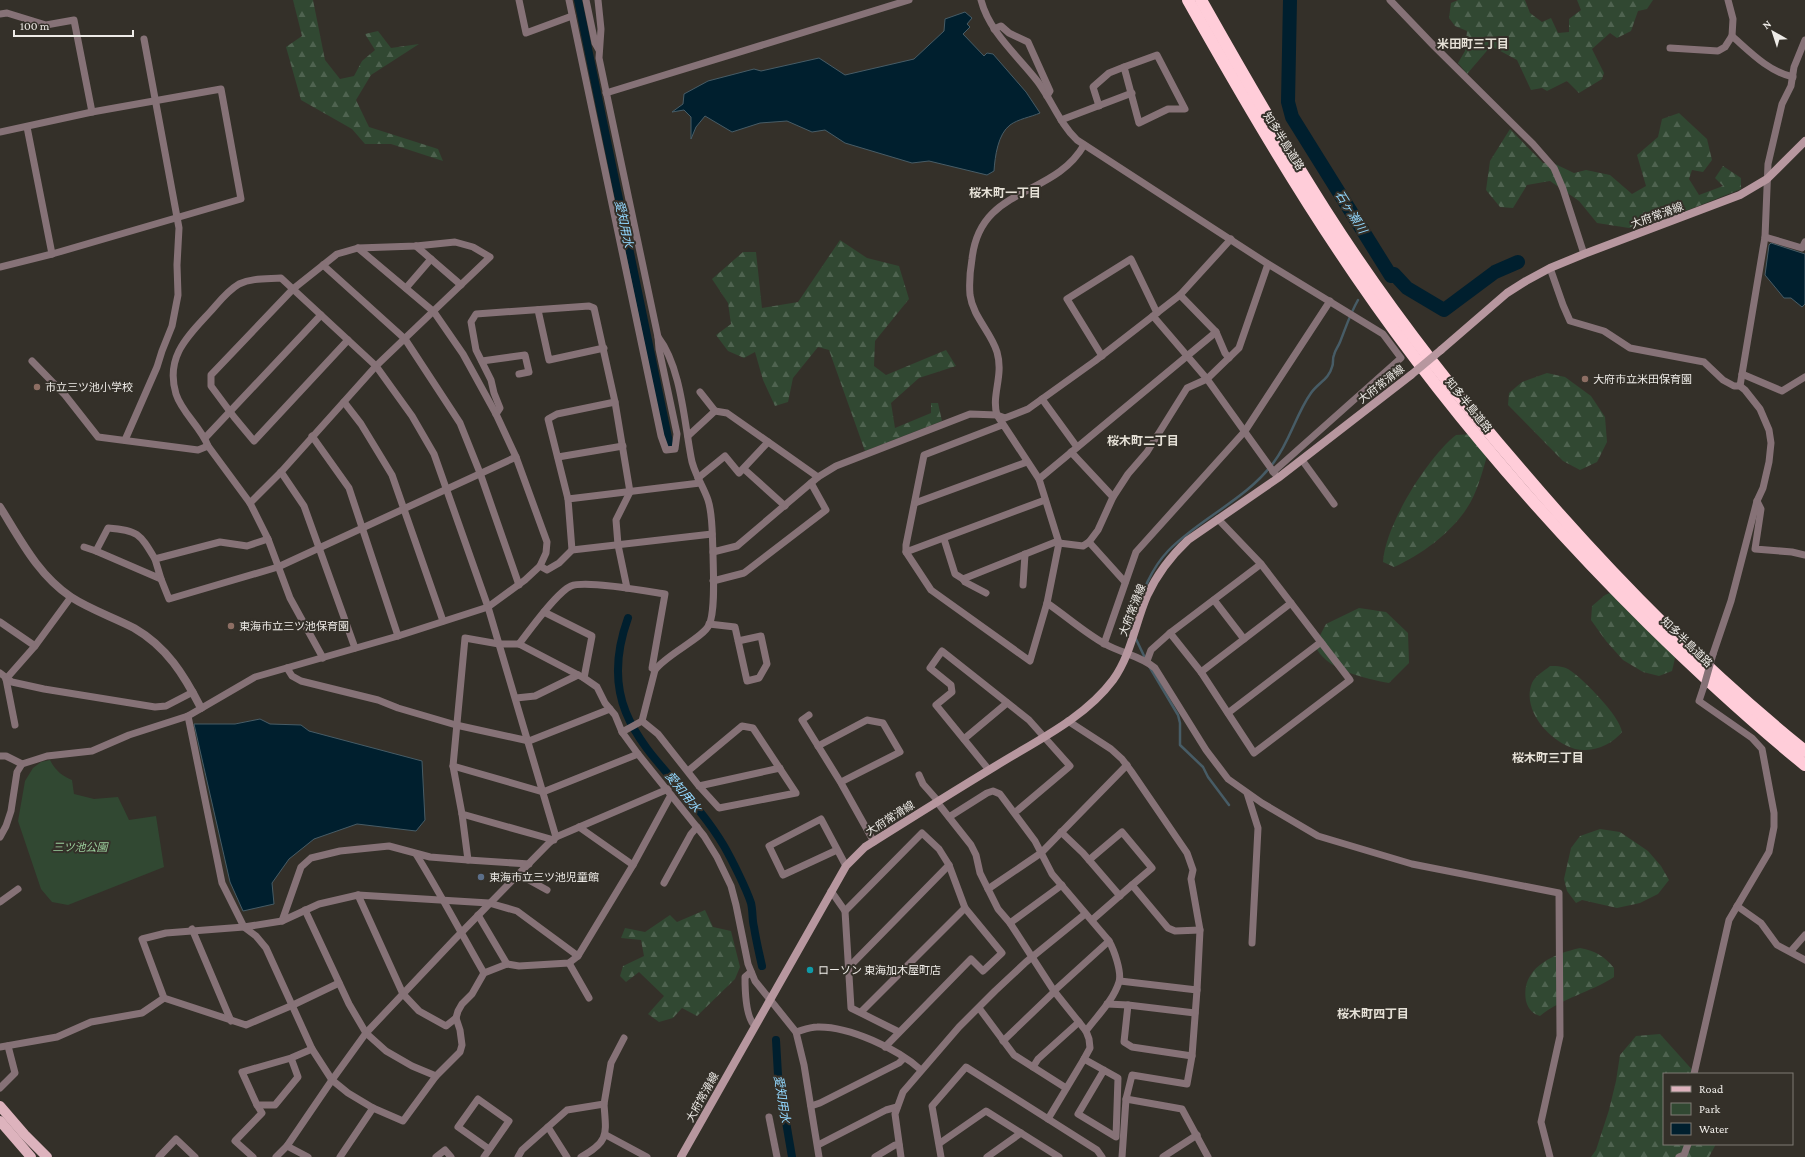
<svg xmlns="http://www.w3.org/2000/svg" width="1805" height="1157" viewBox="0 0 1805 1157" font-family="'Crimson Pro','Noto Sans JP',serif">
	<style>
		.green { fill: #314832 }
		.forest { fill: url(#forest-firs) }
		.water { fill: #001f2e; stroke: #475c66 }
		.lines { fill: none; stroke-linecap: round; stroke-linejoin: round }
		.stream { stroke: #475c66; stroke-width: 2.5 }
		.canal { stroke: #001f2e; stroke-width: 8 }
		.river { stroke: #001f2e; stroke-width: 14 }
		.minor { stroke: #867277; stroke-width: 7 }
		.tertiary { stroke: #867277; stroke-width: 8 }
		.secondary { stroke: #b7979f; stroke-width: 8 }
		.primary { stroke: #ddb3bd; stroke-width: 10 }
		.motorway { stroke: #ffcdd9; stroke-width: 12 }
		.minor-bridge { stroke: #867277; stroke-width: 7 }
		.secondary-bridge { stroke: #b7979f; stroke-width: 8 }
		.education-dot { fill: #8d6e63; stroke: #343029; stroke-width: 1.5 }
		.service-dot { fill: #5c6f8a; stroke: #343029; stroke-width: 1.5 }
		.culture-dot { fill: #0f9aa8; stroke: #343029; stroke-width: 1.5 }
		.labels { text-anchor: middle; stroke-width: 4; stroke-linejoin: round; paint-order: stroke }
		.street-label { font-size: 11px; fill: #eeebe7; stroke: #343029 }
		.poi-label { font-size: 11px; fill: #eeebe7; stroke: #343029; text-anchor: start }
		.park-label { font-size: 11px; font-style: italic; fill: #9ccf9d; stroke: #343029 }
		.neighbourhood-label { font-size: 12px; font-weight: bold; fill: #e5e0d6; stroke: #343029 }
		.water-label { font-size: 12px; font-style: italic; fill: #92d7fe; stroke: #343029 }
	</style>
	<defs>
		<pattern id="forest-firs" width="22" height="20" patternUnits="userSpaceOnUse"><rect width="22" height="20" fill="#314832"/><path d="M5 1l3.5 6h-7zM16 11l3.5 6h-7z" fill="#4f6350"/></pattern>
	</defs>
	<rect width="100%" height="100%" fill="#343029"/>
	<!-- green -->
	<path class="green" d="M50,760C55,770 62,776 72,780L74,794L94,799L118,797L129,820L156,816L164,867L68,905L52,902L41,889L18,821L25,781L33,768L41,762Z"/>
	<!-- forest -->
	<g class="forest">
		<path d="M293,0H313L325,60L340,79L354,76L362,61L375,50L365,34L378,31L391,48L419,44L371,75L356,100L369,127L438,149L443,161L391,144H365L352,129L301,100L286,47L302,36Z"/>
		<path d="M1458,0H1525L1530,13L1542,22L1551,18L1558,33L1569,32V19L1581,10L1577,0H1653L1647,9L1638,11L1631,31L1617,38L1610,33L1592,49L1604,73L1602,79L1579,93L1567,81L1547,91L1542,88L1531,90L1517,60L1491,46L1467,74L1458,63L1465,51L1467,31L1455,26L1449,18L1451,3Z"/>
		<path d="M1679,113L1707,139L1712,160L1703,172L1692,170L1689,179L1699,195L1723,186L1715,178L1723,166L1741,178V189L1663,220L1629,228L1597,223L1579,201L1550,181L1527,185L1513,208L1500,207L1486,190L1490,161L1510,129L1543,163H1553L1574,173L1586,170L1610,175L1632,194L1646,186L1637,155L1658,137L1662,119Z"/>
		<path d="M840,240L867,258L899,266L909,299L875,341L874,366L886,375L946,350L956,366L919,378L891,403L895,428L931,413V403H938L942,421L865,451L829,350L818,347L793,378L788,402L775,406L763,380L755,352L744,358L728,351L716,335L731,324L728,303L712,279L743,252H756L762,308L798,302Z"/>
		<path d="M1547,373L1565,377L1591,396L1605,417L1607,442L1597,462L1580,470L1563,461L1508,405L1509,393L1522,382Z"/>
		<path d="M1472,434L1487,456C1482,473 1477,493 1467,508C1451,533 1421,555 1394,567L1383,562C1385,525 1428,457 1456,435Z"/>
		<path d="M1630,585L1676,654L1672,671L1659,676L1643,672L1623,660L1606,641L1591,620L1592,606L1605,595Z"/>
		<path d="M1359,608L1386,612L1408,633L1409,663L1389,683C1366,679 1323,669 1315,645L1326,624Z"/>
		<path d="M1550,666C1558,666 1564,666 1571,671C1584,680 1620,716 1622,732C1612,745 1592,753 1575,749C1550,742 1521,710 1532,683C1535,676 1544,671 1550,666Z"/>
		<path d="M1600,829L1620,832L1648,851L1661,866L1669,880L1658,894L1640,903L1617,908L1582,900L1576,903L1567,891L1564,879L1571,848L1580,836Z"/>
		<path d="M705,910L713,927L731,931L740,967L735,979L697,1016L682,1008L673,1018L659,1022L648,1014L664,996L639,972L626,982L620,976L623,966L644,956L641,940L621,938L625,928L645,932L670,915L677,922Z"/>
		<path d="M1580,948C1596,951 1604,956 1614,968V977C1591,992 1562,998 1540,1016C1533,1014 1528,1009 1526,1001C1520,968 1553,954 1580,948Z"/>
		<path d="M1660,1034L1696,1074H1664V1144H1716L1709,1157H1591L1596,1150L1609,1110L1616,1081L1620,1055L1636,1036Z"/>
	</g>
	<!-- water -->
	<g class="water">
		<path d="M965,12L972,18L967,24L970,27L963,34L984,56L987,53L993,54L1026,92L1040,113C1031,117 1018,119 1010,125C998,134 995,156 994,171L987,175L929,161L912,163L845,143L825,130L812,132L787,121L760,123L732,132L705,116L696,127L691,139V117L684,110L672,112L683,104L684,94L708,81L754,69L761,71L819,58L845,75L914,59L944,31L945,19Z"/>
		<path d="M1771,243L1805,254V304L1802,307L1791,298H1784L1765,275L1769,245Z"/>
		<path d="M260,719L270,724L301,725L309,731L422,761L425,820L416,831L357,824L314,839L289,859L272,883L274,904L243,911L230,882L194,724H235Z"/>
	</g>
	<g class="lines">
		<!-- stream -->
		<g class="stream">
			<path d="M1132,631L1130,627C1140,600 1148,572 1168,551C1200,518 1246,500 1274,462C1290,441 1296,414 1311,393C1318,383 1329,379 1332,367C1334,363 1332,359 1334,355C1335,350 1338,347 1340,342C1346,327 1350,314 1358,300"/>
			<path d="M1135,637L1146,660"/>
			<path d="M1149,666L1178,715L1180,723V745L1203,767L1208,777L1229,805"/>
		</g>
		<!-- canal -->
		<g class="canal">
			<path d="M578,0L670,447"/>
			<path d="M628,618C588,729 675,763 724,846C732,860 746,888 751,903C753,911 752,920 754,927C756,940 759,953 762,966"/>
			<path d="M776,1040L778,1075L792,1157"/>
		</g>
		<!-- river -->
		<path class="river" d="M1290,0L1288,102L1292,117L1391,276L1394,274L1407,288L1444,310L1495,272L1518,262"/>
		<!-- minor -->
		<g class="minor">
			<path d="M519,0L526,33L572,16"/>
			<path d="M569,0L661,436L666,450L675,449L677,434L659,349L658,337"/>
			<path d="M586,0L595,43L599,50"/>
			<path d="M598,0L601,29L599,58L658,337C681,367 684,420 691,457C693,472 703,485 708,500C713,515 712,535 713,552L737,546L818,477L836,466L970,414L997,415L1005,418L1028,409L1095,361L1180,295L1231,239"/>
			<path d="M981,0C989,32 1018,56 1038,82C1052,101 1060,124 1077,140L1268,264L1383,334L1401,358L1273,472"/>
			<path d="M1390,0L1434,46L1533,144L1554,168L1563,189L1584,254"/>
			<path d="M1728,0L1733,19L1732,36"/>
			<path d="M0,14L7,13L46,25L74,20L92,112"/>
			<path d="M994,29L1001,26L1009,33L1028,42L1050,91L1047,96"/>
			<path d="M1670,48L1718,51L1725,47L1732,36C1749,51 1769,72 1793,77"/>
			<path d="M1157,55L1185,109H1168L1139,123L1124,67Z"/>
			<path d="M606,93L909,0"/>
			<path d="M1099,106L1093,87L1109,73L1124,67"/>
			<path d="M1061,120L1132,93"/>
			<path d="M27,127L52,254"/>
			<path d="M0,132L92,112L221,89L241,199L52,254L0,267"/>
			<path d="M1765,237L1802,248L1805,242"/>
			<path d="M416,246L461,285"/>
			<path d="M323,265L405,339L460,423L480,473L519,585"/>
			<path d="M1550,268L1563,305L1570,321L1604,331L1630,348L1704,362L1723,380L1734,386H1740L1745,390L1760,409L1769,430L1771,443L1769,462L1763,488L1757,501L1731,601L1713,654"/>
			<path d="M406,288L431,259"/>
			<path d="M538,310L549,360L604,348"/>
			<path d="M1153,316L1207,379L1275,474"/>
			<path d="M1216,332L1225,353L1229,358"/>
			<path d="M1102,356L1067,299L1131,259L1157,313"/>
			<path d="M32,361L65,395L98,437L198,450L208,446"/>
			<path d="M482,361L525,355L529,372L519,374"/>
			<path d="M1742,374L1782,391L1805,377"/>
			<path d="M1740,386L1765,237L1768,164L1782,104L1791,86L1794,67L1805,40"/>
			<path d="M700,392L715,411L727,413L818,477"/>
			<path d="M1042,399L1077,447"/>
			<path d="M344,402L361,424L392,475L443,621"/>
			<path d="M496,414L500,408L494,393L491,380L476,350L471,322L476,314L589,306L594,308L615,402L630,492L616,520L618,545L627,588"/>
			<path d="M1002,425L924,455L906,545V552L931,590L1030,661L1047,603L1059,543L1039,479L997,415C991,395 1004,376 997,352C991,332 973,317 970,295C969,283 970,271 972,259C980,185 1053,199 1084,145"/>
			<path d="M312,436L349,488L398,636"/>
			<path d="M688,436L715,411"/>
			<path d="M205,438L321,315"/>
			<path d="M125,440L157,367L162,351L172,326L178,295L177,265L179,228L144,39"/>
			<path d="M1071,452L1113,497"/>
			<path d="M558,457L623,446"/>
			<path d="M1302,460L1334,504"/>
			<path d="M744,469L785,506"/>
			<path d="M281,472L304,506L355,648"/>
			<path d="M698,478L725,456L739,473L768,442"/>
			<path d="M1039,479L1216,332L1180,295"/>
			<path d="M568,499L548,419L557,414L615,402"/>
			<path d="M1757,501L1761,509L1755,549L1792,552L1805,555"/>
			<path d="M250,503L281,472L376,366L490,257L473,247L455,242L416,246L358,248L337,254L293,289L211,375V386L234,417L254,441L348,340"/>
			<path d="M915,503L1027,462"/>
			<path d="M944,539L955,574L963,579L1058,541"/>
			<path d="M1089,542L1125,582"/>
			<path d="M1059,543L1083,546L1089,542L1098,530L1113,497L1128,474L1147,452L1187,388L1207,379L1239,348L1268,264"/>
			<path d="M84,547L96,551L108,528C138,530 140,534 155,559L220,542L247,546L268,539"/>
			<path d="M572,550L568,499L700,483"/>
			<path d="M96,551L161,579L155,559"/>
			<path d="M906,552L1045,500"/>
			<path d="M540,566L547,570L559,563L572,550L712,534"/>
			<path d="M161,579L169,599L278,567L516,457"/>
			<path d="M963,579L965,582L986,593"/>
			<path d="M713,581L744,573L826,510L811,483"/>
			<path d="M1023,585L1025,554"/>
			<path d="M1214,600L1244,639"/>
			<path d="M1047,603C1066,616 1085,633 1105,644C1121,653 1141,656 1155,668L1206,750L1228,779L1262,803L1318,836L1412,864L1559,893L1560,1036L1541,1122L1550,1157"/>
			<path d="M544,612L592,636L584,678"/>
			<path d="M0,622L35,646"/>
			<path d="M709,624L735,627L747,681L759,678L767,664L761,636L738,641"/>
			<path d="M1170,633L1261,564"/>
			<path d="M519,644C529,631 557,592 571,586C586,580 646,591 665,594L652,668L655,670L642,721L622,732"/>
			<path d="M1104,644L1136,552L1245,431L1330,301"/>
			<path d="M323,658L290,598L268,539L250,503L208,446C201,427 182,413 176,394C165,357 187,337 210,312C219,302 227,291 239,284C252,278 266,279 281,278L376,366L412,416L434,454L488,607L556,837"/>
			<path d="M1147,661L1151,650L1170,633L1201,672L1254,753L1350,680L1261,564L1218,519"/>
			<path d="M287,668L292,676L301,681L378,700L398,708L456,725L529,741L610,709"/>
			<path d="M655,670C667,654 703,638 709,625C716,611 713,568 713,552"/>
			<path d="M1201,672L1291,603"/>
			<path d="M0,673L12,682L44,689L155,707L166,706L193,692"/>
			<path d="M6,679L35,646L71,597"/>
			<path d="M6,679L15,725"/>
			<path d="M516,698L535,696L578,675"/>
			<path d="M1228,713L1321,642"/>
			<path d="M809,715L802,720L841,783L874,842"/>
			<path d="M188,716L222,883L244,927L256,936L266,948L312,1049L332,1080L348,1093L373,1108L403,1121L436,1076L460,1052L462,1045L460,1030L456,1018L458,1011L462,1004L472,994L484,973L507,964L519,966L569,963L578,956L633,865L671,795"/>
			<path d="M642,721L658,734L699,786L719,808L796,793L753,728L742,726L688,771"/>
			<path d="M1068,721L1111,749L1122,759L1131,771L1187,853L1193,870L1191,879L1200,930L1197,990L1120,981"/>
			<path d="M964,739L1007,703"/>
			<path d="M818,746L867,720L883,723L900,752L841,782"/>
			<path d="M0,756H6L22,764"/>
			<path d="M453,766L543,792L638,754"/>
			<path d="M989,770L936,705L952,692L951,685L930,668L942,651L1029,720L1070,766L1018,810"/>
			<path d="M919,775L923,784L938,801"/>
			<path d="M699,786L780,768"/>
			<path d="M1247,793L1258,828L1252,943"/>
			<path d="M937,802L971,845L976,855L980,873L998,909L1010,923L1054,991L1086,1031L1089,1039L1090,1048L1084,1059L1048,1119"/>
			<path d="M462,814L468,860L529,864"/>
			<path d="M949,817L987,793L993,791L1000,794L1035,841L1052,874L1109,941C1114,950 1122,972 1119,982C1113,1001 1097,1016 1086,1031"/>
			<path d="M579,827L633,865"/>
			<path d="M1061,832L1083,853L1120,896"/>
			<path d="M0,837L6,826L11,811L17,772L22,764L47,756L92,751L129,735L188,716L255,677L398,636L488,607L525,580L540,566L546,553L547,542L516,457L496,414L463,354L434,312L358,248"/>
			<path d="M554,840L462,814L453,766L465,638L499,644H519L584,678L597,687L605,703L615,715L622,732L638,754L704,836L717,857L731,886L736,905L748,964L755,981L796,1032L804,1065L819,1157"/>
			<path d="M837,850L783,875L769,846L821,819L846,866"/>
			<path d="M416,854C440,893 461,933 484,973"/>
			<path d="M1089,860L1122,832L1152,868L1132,885"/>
			<path d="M518,874L547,890"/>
			<path d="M664,883L691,834L697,827"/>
			<path d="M988,889L1041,853L1127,765"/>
			<path d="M831,891L845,911L851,1008L899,1032"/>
			<path d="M358,895L403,994L419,1011L446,1026L456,1018"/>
			<path d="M0,902L18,889"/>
			<path d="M1737,906L1761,923L1777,945L1805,960"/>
			<path d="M305,910L349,1004L366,1033L386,1051L412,1066L436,1076"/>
			<path d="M845,911L922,833L939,849L949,865L965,908L1002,953L983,971L971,959L885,1047"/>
			<path d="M478,915L507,964"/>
			<path d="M1092,920L1132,885L1168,928L1175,931L1200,930"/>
			<path d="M282,921L301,867L311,858L340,851L389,846L430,857L468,860"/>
			<path d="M1010,923L1062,885"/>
			<path d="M192,929L231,1021"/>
			<path d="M1791,951L1805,935"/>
			<path d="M569,963L589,998"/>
			<path d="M848,968L949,865"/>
			<path d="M751,972L745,977C745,990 746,1018 755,1026"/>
			<path d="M339,983L293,1005L246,1025L164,998L142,939L166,933L244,927L282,921L319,904L358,895L489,903L517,911L578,956"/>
			<path d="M1054,991L1109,941"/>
			<path d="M1107,1004L1128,1005L1195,1013"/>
			<path d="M1128,1005L1124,1042L1132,1047L1192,1056"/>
			<path d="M979,1008L1014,1055L1066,1088"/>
			<path d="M861,1012L965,908"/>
			<path d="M796,1032C803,1030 810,1027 817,1027C849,1026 898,1049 921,1070"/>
			<path d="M1003,1041L1055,991"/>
			<path d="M0,1047L57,1037L91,1022L142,1013L164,998"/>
			<path d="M291,1058L298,1077L275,1105H257L242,1072L291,1058L312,1049"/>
			<path d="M1084,1059L1118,1078L1116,1137L1078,1114L1104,1070"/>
			<path d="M1033,1067L1038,1059L1079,1022"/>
			<path d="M1694,1074L1729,920L1769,852L1774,827V813L1762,749L1752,738L1699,701L1704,686"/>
			<path d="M0,1088L15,1073L8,1046"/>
			<path d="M1126,1099L1182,1109L1208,1157"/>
			<path d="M811,1106L820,1103L899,1063L904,1058"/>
			<path d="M769,1117L777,1157"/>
			<path d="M548,1127L567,1157"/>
			<path d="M606,1135L647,1157"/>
			<path d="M940,1143L986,1111L1059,1157"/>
			<path d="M818,1145L886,1110L897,1107"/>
			<path d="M287,1146L308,1157"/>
			<path d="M159,1157L176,1139L195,1157"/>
			<path d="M253,1157L235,1141L262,1113L257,1105"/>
			<path d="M276,1157L287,1146L332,1080L366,1033L454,940L549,843L556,837L668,789"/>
			<path d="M340,1157L373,1108"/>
			<path d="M436,1157L445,1150L451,1157"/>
			<path d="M484,1157L509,1121L478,1099L458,1127L489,1149"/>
			<path d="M518,1157L522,1150L567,1110L604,1104L611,1063L624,1038"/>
			<path d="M581,1157C610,1141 606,1134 604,1104"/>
			<path d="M875,1157L895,1145H899"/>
			<path d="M901,1157L895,1114L903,1092L959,1027L995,991L1026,962L1085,914"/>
			<path d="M941,1157L932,1106L966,1067L1097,1150L1102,1157"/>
			<path d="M987,1157L1021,1133"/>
			<path d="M1122,1157L1126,1099L1132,1075L1187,1084L1192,1056L1197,990"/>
			<path d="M1163,1157L1197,1135"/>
			<path d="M1679,1157L1684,1155L1688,1144"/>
		</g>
		<!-- tertiary -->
		<path class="tertiary" d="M0,507C20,539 38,575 71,597C91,610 113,617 134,628C167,647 184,675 201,708"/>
		<!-- secondary -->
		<g class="secondary">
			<path d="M1441,350L1507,293L1526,281L1550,268L1584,254L1740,195L1767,179L1805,141"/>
			<path d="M681,1157L846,866L865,847C908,820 951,793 994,767C1034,742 1084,719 1113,680C1131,655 1135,624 1147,596C1157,574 1171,556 1188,540L1278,478L1411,375"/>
		</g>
		<!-- primary -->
		<g class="primary">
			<path d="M0,1106L25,1135L47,1157"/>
			<path d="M0,1121L31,1157"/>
		</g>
		<!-- motorway -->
		<g class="motorway">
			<path d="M1188,0C1241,94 1295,187 1356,276C1442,402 1542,518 1650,625C1700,674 1751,721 1805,765"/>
			<path d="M1201,0C1241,71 1281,141 1325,210C1383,301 1450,388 1521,470C1607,571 1701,667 1805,751"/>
		</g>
		<!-- minor-bridge -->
		<path class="minor-bridge" d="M1704,686L1713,654"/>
		<!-- secondary-bridge -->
		<path class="secondary-bridge" d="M1411,375L1441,350"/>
	</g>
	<!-- markers -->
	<g class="education-dot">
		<circle cx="1585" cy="379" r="4"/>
		<circle cx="37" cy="387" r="4"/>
		<circle cx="231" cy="626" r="4"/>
	</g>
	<circle class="service-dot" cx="481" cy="877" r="4"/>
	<circle class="culture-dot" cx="810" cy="970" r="4"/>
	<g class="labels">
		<!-- street labels -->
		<g class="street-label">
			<text transform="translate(1284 141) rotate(58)" y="4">知多半島道路</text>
			<text transform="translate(1657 215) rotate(-20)" y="4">大府常滑線</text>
			<text transform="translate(1381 384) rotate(-38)" y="4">大府常滑線</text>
			<text transform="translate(1469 405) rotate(51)" y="4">知多半島道路</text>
			<text transform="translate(1132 610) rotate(-69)" y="4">大府常滑線</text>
			<text transform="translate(1687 642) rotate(44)" y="4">知多半島道路</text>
			<text transform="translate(890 818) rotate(-32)" y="4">大府常滑線</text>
			<text transform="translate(702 1097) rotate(-61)" y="4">大府常滑線</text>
		</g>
		<!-- poi labels -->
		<g class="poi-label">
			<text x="1593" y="383">大府市立米田保育園</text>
			<text x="45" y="391">市立三ツ池小学校</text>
			<text x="239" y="630">東海市立三ツ池保育園</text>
			<text x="489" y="881">東海市立三ツ池児童館</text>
			<text x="818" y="974">ローソン 東海加木屋町店</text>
		</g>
		<!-- park labels -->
		<g class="park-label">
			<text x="80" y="851">三ツ池公園</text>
		</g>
		<!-- neighbourhood labels -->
		<g class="neighbourhood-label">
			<text x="1473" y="48">米田町三丁目</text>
			<text x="1005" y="197">桜木町一丁目</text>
			<text x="1143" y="445">桜木町二丁目</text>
			<text x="1548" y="762">桜木町三丁目</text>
			<text x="1373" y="1018">桜木町四丁目</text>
		</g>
		<!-- water labels -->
		<g class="water-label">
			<text transform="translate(1351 212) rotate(58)" y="4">石ヶ瀬川</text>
			<text transform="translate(624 224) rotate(78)" y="4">愛知用水</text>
			<text transform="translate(683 792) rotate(51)" y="4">愛知用水</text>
			<text transform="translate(782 1099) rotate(81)" y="4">愛知用水</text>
		</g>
	</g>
	<!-- legend -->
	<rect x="1663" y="1073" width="130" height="72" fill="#343029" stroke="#7e7b75"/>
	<rect x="1671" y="1086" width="20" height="6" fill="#ddb3bd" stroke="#7e7b75"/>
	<text x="1699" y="1093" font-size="12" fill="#eeebe7">Road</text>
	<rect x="1671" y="1103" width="20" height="12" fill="#314832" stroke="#7e7b75"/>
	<text x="1699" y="1113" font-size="12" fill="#eeebe7">Park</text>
	<rect x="1671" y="1123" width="20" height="12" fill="#001f2e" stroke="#7e7b75"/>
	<text x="1699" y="1133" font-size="12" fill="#eeebe7">Water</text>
	<!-- north arrow -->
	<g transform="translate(1773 32) rotate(321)" stroke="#343029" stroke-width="3" paint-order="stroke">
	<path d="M0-3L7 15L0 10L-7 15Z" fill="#eeebe7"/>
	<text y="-6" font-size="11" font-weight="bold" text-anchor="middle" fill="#eeebe7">N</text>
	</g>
	<!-- scale -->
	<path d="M14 30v6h119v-6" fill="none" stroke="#eeebe7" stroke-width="2"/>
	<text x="20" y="30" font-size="12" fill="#eeebe7" stroke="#343029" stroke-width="3" paint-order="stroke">100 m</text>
</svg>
